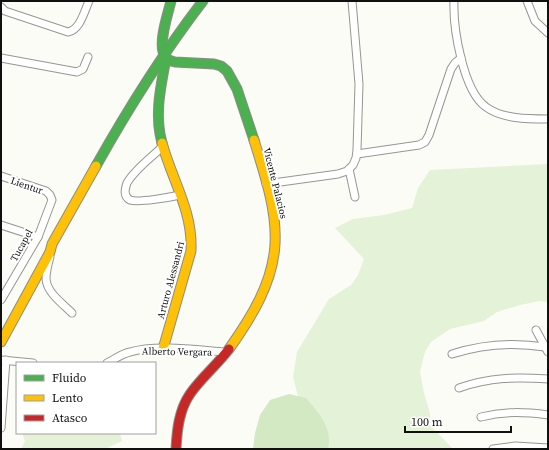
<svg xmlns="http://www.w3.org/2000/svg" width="549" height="450" viewBox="0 0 549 450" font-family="'Source Serif 4',serif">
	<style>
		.green { fill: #e4f2d7 }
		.forest { fill: #d3e9c4 }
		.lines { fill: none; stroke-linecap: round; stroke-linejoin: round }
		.street-casing { stroke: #969694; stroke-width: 9 }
		.fast-casing { stroke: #8d8d8a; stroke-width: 11 }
		.slow-casing { stroke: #8d8d8a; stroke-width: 11 }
		.jam-casing { stroke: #8d8d8a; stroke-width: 11 }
		.street { stroke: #fffffe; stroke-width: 7 }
		.fast { stroke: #4caf50; stroke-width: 9 }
		.slow { stroke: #ffc107; stroke-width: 9 }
		.jam { stroke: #c62828; stroke-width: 9 }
		.labels { text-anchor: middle; stroke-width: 4; stroke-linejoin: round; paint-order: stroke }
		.street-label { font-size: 10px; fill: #101010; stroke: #fff }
	</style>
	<rect width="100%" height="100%" fill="#fcfcf6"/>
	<!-- green -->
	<g class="green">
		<path d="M548,164V302L540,301L520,305L497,312L484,321L450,329L431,342L425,352L420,371L424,393L430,413V425L453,449H319L298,396L293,377L297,352L329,299L351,285L358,275L364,259L335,228L353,219L384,215L412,208L418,188L430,170Z"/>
		<path d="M22,433H120L122,441L105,449H21L25,441Z"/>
	</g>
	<!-- forest -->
	<path class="forest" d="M289,394L306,398C319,413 333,428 328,449H253L255,433L260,415L270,400Z"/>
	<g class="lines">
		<defs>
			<g id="street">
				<path d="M454,1C453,28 463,91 486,107C502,119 528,119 548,119"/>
				<path d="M527,1L535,21L548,33"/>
				<path d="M1,7L5,11L68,32C80,30 84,12 89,1"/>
				<path d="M1,58L77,72L83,69L88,57"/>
				<path d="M162,147C151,158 135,169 127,183C125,189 123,196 130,200C138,203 171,197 180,195"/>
				<path d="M357,154L419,145L425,142L429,135L451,69L455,63L461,58"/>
				<path d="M349,169L355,197"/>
				<path d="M1,176L46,191L50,195L52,200L38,237L1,300"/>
				<path d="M266,184L338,174L347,171L353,165L356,158L357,150L359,84L352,1"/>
				<path d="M1,225L38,237"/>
				<path d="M50,257C48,264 46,271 46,279C47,293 63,304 72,313"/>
				<path d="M536,330L548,352"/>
				<path d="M452,354C483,344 513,342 545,347"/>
				<path d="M1,360L33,363"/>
				<path d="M107,363C115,359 121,354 130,352C156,344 198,350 226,352"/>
				<path d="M459,388C490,377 516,377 548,379"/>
				<path d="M481,417C504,411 525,412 548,415"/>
				<path d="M1,428L6,360"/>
				<path d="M493,449L515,446L548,448"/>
			</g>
			<g id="fast">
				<path d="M171,1C168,14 157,45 165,56C167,60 171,61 175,62L214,64L221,66L227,71L237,89L254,140"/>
				<path d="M162,143C154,114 161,86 166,58"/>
				<path d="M96,166C128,109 163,53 203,1"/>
			</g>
			<g id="slow">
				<path d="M162,143C172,180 193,211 191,251L163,349"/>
				<path d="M1,342L50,252L52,244L96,166"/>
				<path d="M229,349C251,318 273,283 275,244C277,209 264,173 254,140"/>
			</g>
			<path id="jam" d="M176,449C177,430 179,410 190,394C201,378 217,365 229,349"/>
		</defs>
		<!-- street casing -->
		<use href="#street" class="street-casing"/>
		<!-- fast casing -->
		<use href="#fast" class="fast-casing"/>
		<!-- slow casing -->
		<use href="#slow" class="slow-casing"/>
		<!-- jam casing -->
		<use href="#jam" class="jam-casing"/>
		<!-- street -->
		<use href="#street" class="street"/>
		<!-- fast -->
		<use href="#fast" class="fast"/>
		<!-- slow -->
		<use href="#slow" class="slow"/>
		<!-- jam -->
		<use href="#jam" class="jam"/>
	</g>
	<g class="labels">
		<!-- street labels -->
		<g class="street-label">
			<text transform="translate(276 183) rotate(76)" y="4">Vicente Palacios</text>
			<text transform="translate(27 185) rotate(19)" y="4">Lientur</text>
			<text transform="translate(21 245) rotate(-61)" y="4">Tucapel</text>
			<text transform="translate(170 280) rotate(-75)" y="4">Arturo Alessandri</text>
			<text transform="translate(177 351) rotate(1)" y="4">Alberto Vergara</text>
		</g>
	</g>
	<!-- border -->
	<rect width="549" height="450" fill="none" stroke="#101010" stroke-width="4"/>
	<!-- legend -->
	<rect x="16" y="362" width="140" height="72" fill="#ffffff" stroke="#9f9f9f"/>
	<rect x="24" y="375" width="20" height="6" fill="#4caf50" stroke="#9f9f9f"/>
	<text x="52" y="382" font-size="12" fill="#101010">Fluido</text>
	<rect x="24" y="395" width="20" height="6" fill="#ffc107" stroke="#9f9f9f"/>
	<text x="52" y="402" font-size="12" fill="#101010">Lento</text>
	<rect x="24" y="415" width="20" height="6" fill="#c62828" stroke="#9f9f9f"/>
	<text x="52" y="422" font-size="12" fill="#101010">Atasco</text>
	<!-- scale -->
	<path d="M405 426v6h106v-6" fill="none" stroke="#101010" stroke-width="2"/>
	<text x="411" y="426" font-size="12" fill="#101010" stroke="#ffffff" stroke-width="3" paint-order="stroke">100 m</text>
</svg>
